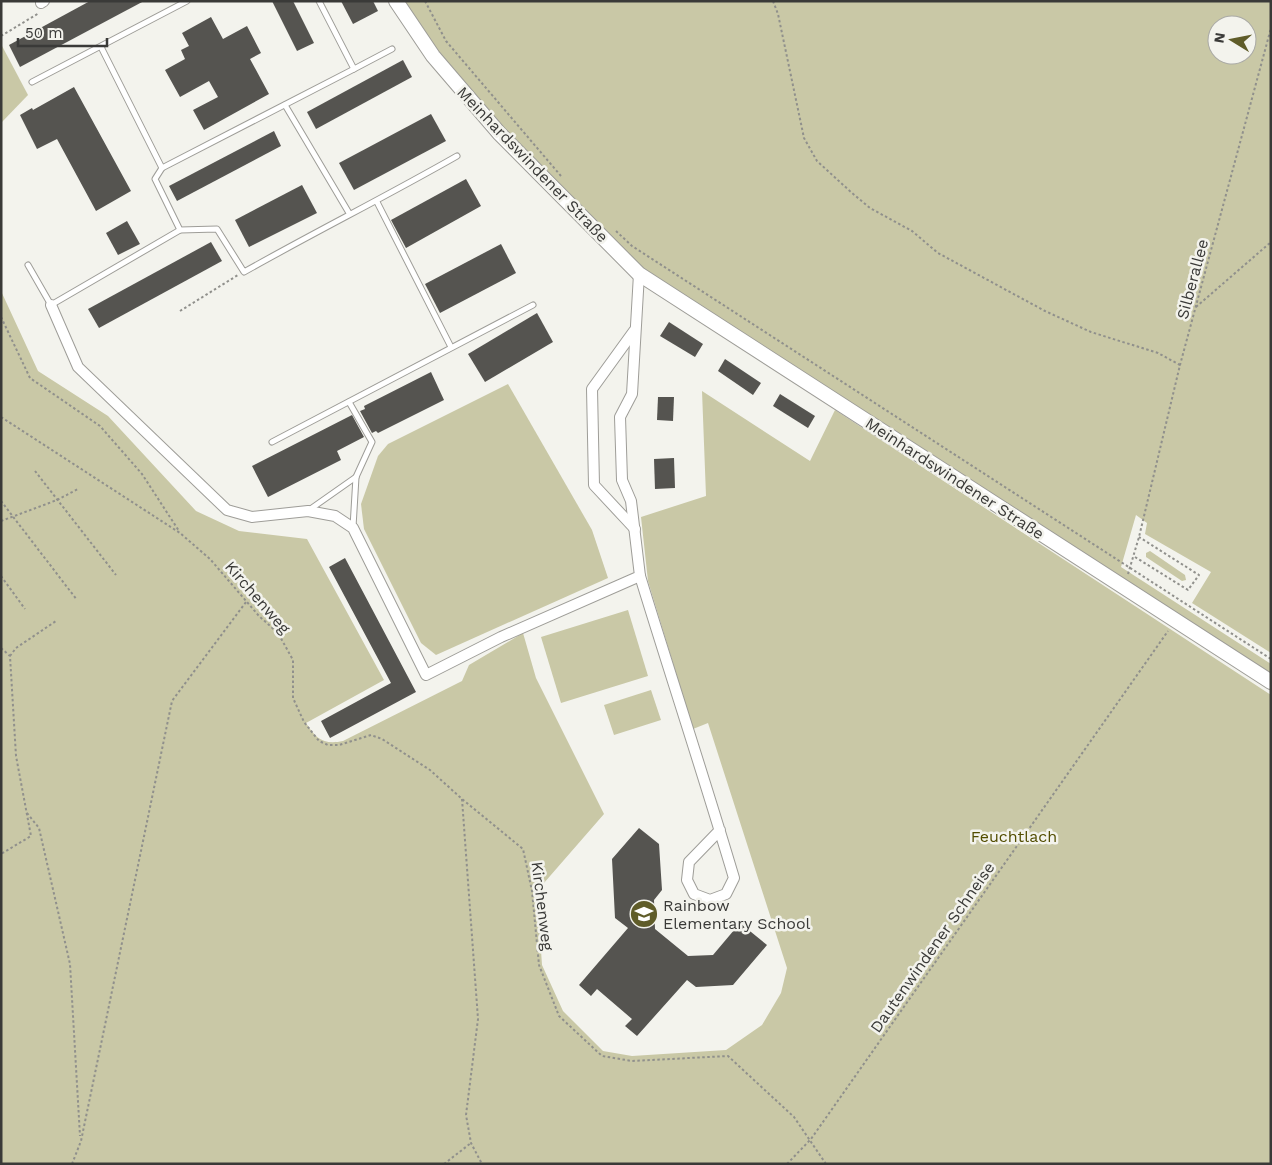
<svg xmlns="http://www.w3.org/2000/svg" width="1272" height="1165" viewBox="0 0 1272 1165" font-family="'Work Sans',sans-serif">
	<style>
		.green { fill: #c9c8a6; fill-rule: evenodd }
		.building { fill: #555450 }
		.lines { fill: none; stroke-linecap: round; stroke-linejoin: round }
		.lane-casing { stroke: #9e9d98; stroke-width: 7 }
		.street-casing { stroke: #9e9d98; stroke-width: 12 }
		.secondary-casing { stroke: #9e9d98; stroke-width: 16 }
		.path { stroke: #90908c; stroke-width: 2; stroke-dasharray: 2.5 2.5; stroke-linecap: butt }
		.lane { stroke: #fff; stroke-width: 5 }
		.street { stroke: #fff; stroke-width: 10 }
		.secondary { stroke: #fff; stroke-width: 14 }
		.labels { text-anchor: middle; stroke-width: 5; stroke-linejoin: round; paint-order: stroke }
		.street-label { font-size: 16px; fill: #3a3a38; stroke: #f3f3ed }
		.park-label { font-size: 16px; fill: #524d00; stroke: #f3f3ed }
		.poi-label { font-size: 16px; fill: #3a3a38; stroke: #f3f3ed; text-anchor: start }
	</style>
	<rect width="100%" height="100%" fill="#f3f3ed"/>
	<!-- green -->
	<g class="green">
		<path d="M405,1H1271V653L1192,603L1211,572L1145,534L1147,523L1136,515L1121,567L1271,664V674L640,268L499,129L437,55ZM1217,25H1247V55H1217Z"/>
		<path d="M1,44L28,95L1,123Z"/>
		<path d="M1,291L38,371L108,416L196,511L239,531L307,539L384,680L306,723C316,739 324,745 343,741L462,681L469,665L523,633L536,678L604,814L537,891L542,965L563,1011L603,1051L632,1056L726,1050L762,1025L781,993L787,968L708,723L693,729L648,581L641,517L706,496L702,391L810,461L835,410L1271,695V1164H1Z"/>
		<path d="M508,384L592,530L608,578L436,655L421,643L364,529L361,504L378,456L388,444Z"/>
		<path d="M1150,551L1185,575L1186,580L1182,581L1146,557V553Z"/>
		<path d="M628,610L648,676L561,703L541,637Z"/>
		<path d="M651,690L661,720L614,735L604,705Z"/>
	</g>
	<!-- building -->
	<g class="building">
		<path d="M90,1H144L20,67L9,45Z"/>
		<path d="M272,1H293L314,43L297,51Z"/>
		<path d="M341,1H373L378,11L353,24Z"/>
		<path d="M211,17L223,39L247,26L261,53L250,59L269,94L204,130L193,110L218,97L209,81L180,97L165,70L185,59L181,50L189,46L182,33Z"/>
		<path d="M403,60L412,77L316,129L307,112Z"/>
		<path d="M74,87L131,191L96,211L57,139L37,149L20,115L32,108L33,110Z"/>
		<path d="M431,114L446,141L354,190L339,163Z"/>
		<path d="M274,131L281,146L177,201L169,186Z"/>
		<path d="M466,179L481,206L406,248L391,220Z"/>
		<path d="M302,185L317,213L249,247L235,220Z"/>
		<path d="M127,221L140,244L118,255L106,233Z"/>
		<path d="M211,242L222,261L99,328L88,309Z"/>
		<path d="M501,244L516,273L440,313L425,284Z"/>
		<path d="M537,313L553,342L485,382L468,354Z"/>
		<path d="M669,322L703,344L695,357L660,336Z"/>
		<path d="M725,359L761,383L753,395L718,371Z"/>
		<path d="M431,372L444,400L378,433L376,431L372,433L360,411L365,409L364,406Z"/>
		<path d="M780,394L815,416L808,428L773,406Z"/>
		<path d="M658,397H674L673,421L657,420Z"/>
		<path d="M352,415L364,437L337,451L341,460L268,497L252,466Z"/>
		<path d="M674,458L675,488L655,489L654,459Z"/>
		<path d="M345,558L416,692L330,738L321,721L391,683L329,567Z"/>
		<path d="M639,828L659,844L662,890L654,900L655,929L688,956L713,955L740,923L767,945L733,985L696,987L687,980L637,1036L625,1026L632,1019L597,989L591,996L579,985L628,928L615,918L612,859Z"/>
	</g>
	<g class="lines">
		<defs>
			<g id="lane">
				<path d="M101,47L162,168L155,179L180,230L217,229L244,272C315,232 387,196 457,156"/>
				<path d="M354,69L392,49"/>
				<path d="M32,82L187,1"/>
				<path d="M285,105L349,213"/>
				<path d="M162,168L354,69L319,1"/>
				<path d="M377,202L451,347"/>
				<path d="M28,265L51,305L180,230"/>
				<path d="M349,402L372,442L356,477L353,527"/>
				<path d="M272,442L533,305"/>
				<path d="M309,510L356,477"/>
			</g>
			<g id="street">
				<path d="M41,3L44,1"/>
				<path d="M51,305L78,367L227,510L252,517L308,511L335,516L353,528L426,675L501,637L640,576L631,501L622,480L620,417L632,394L639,274"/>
				<path d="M634,331L592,389L594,485L635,529"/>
				<path d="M640,576C671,677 704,777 734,878L726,894L710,900L694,894L687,880L689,862L720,830"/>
			</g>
			<path id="secondary" d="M396,1L433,56L499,133L639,274L1271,682"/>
		</defs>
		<!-- lane casing -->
		<use href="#lane" class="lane-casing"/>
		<!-- street casing -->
		<use href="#street" class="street-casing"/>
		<!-- secondary casing -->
		<use href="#secondary" class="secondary-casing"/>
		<!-- path -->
		<g class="path">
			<path d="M425,1L446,41L561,176"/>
			<path d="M773,1L778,14L804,138L817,161L852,193L870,208L912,231L938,253L1045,311L1091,332L1158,353L1180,365"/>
			<path d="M1,36L39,13"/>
			<path d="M616,231L632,246L1271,659"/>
			<path d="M1196,307L1271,242"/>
			<path d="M180,311L238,275"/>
			<path d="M1,317L30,378L100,426L142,474L179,531"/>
			<path d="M1,417L180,533L210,559L259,616L278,633L293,660V698L304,722L319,741L328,745H339L371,735L382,739L430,770L462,799L523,849L532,891L539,965L559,1016L602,1056L632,1061L728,1056L794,1117L826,1164"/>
			<path d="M35,471L116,575"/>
			<path d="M1,501L77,600"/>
			<path d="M1,521L57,500L78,489"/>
			<path d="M1135,557L1188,590L1199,575L1139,537"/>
			<path d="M1128,574L1139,537L1180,365L1271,28"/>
			<path d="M1,576L25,609"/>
			<path d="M1,648L10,656L16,756L31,836L1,854"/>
			<path d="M10,656L16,648L56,621"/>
			<path d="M462,799L478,1019L466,1115L471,1143L482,1164"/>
			<path d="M27,813L39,828L70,964L80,1136"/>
			<path d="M72,1164L81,1141L172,701L246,602"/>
			<path d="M444,1164L471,1143"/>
			<path d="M787,1164L811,1139L1168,631"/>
		</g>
		<!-- lane -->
		<use href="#lane" class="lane"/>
		<!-- street -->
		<use href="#street" class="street"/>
		<!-- secondary -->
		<use href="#secondary" class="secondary"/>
	</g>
	<!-- icons -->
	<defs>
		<symbol id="school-disc" viewBox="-11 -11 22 22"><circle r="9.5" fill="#5f5c29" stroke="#f3f3ed"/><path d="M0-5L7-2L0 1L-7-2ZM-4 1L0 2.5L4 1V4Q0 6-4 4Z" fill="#fff"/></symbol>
	</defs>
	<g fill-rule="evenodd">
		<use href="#school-disc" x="628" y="898" width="32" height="32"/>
	</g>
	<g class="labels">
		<!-- street labels -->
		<g class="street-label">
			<text transform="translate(533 164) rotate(46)" y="6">Meinhardswindener Straße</text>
			<text transform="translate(1192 279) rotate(-75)" y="6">Silberallee</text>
			<text transform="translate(955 478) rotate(33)" y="6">Meinhardswindener Straße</text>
			<text transform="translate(258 597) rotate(49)" y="6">Kirchenweg</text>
			<text transform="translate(543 906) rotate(83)" y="6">Kirchenweg</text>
			<text transform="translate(932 947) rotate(-55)" y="6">Dautenwindener Schneise</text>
		</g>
		<!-- park labels -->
		<g class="park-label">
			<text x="1014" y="842">Feuchtlach</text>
		</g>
		<!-- poi labels -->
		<g class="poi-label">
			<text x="663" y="911">Rainbow<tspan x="663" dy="18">Elementary School</tspan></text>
		</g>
	</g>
	<!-- border -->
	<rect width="1272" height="1165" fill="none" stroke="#3a3a38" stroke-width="5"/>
	<!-- north arrow -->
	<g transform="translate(1232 40) rotate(280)"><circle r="24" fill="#f3f3ed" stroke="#a9a9a5"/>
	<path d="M0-4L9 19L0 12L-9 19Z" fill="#5f5c29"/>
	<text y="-8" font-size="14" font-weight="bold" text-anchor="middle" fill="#3a3a38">N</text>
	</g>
	<!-- scale -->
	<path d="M18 38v8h89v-8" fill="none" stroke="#3a3a38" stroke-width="2.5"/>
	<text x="25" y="38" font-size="15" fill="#3a3a38" stroke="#f3f3ed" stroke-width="4" paint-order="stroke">50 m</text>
</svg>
